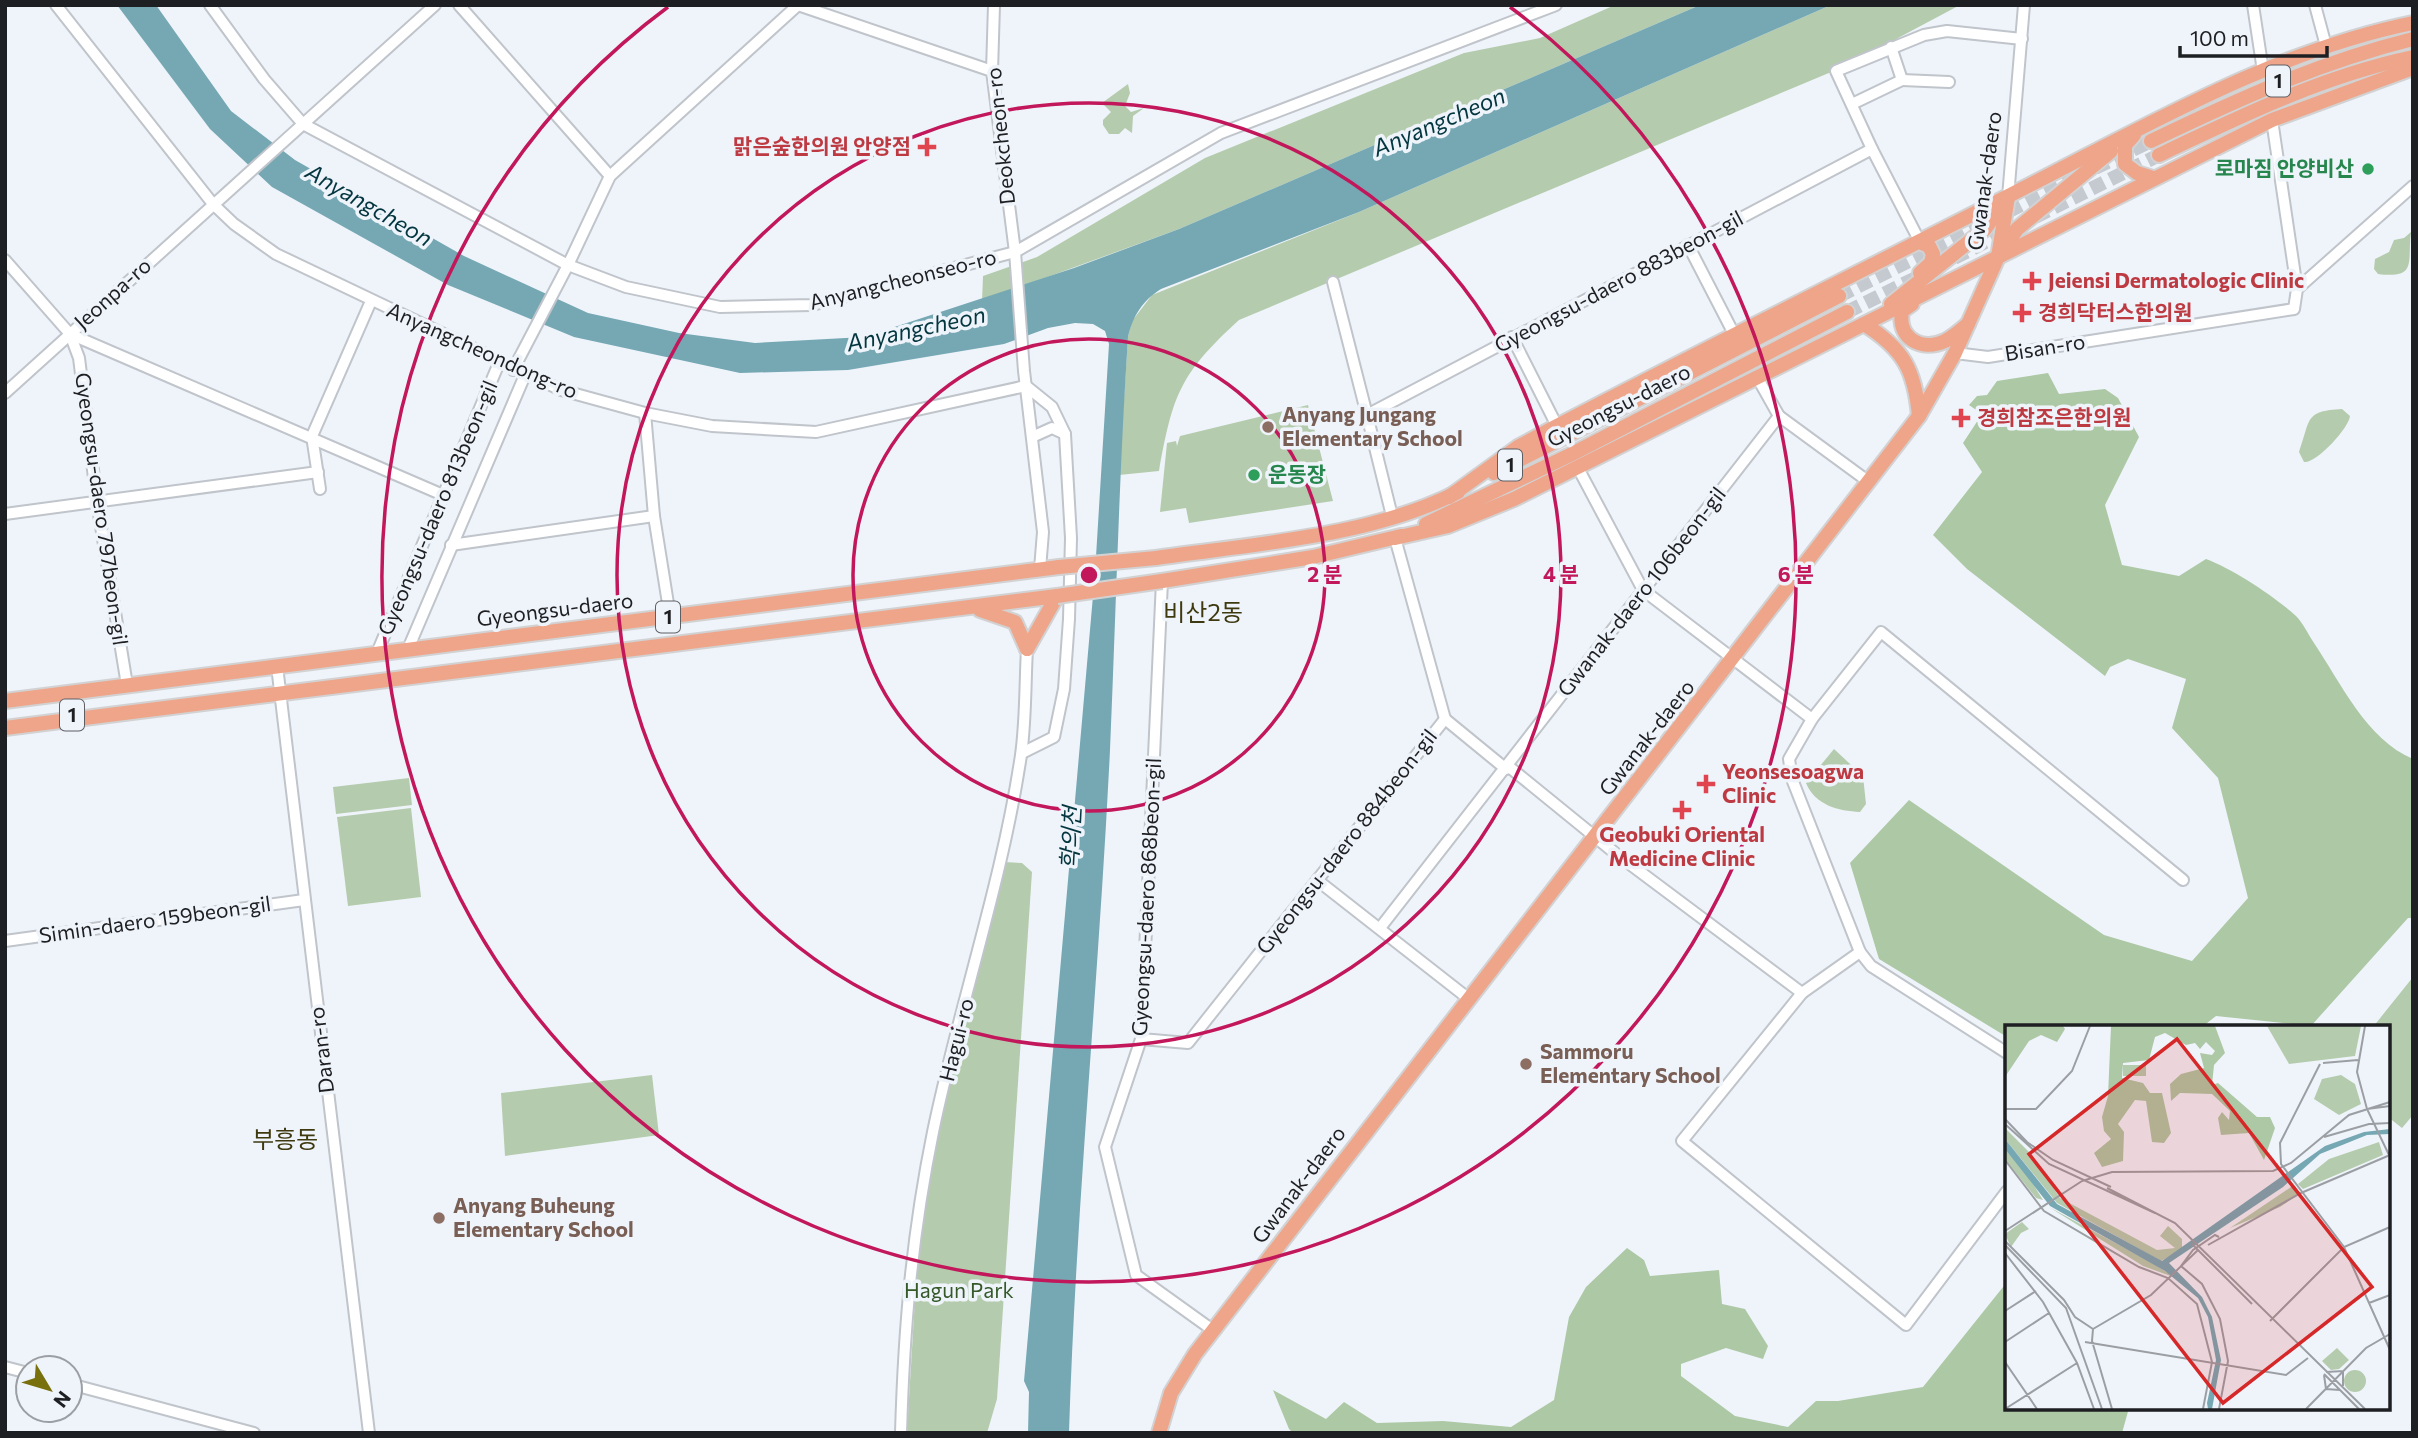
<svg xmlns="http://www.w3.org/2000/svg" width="2418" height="1438" viewBox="0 0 2418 1438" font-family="Commissioner,'Noto Sans KR',sans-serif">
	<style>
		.green { fill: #b4ccad }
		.forest { fill: #adc8a5 }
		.water { fill: #76a8b4 }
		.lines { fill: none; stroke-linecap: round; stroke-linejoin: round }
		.major-tunnel { stroke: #c5c9d0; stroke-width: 14; stroke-dasharray: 14 7; stroke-linecap: butt }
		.minor-casing { stroke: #c0c4cb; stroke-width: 14 }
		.major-casing { stroke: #d2d2d3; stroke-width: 18 }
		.minor { stroke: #fff; stroke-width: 10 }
		.major { stroke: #efa58a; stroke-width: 14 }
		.major-bridge-casing { stroke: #d2d2d3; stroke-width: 18; stroke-linecap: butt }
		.major-bridge { stroke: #efa58a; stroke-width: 14 }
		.ring { fill: none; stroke: #c2185b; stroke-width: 3.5 }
		.health-dot { fill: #e0444e; stroke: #eff4fb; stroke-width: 2.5 }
		.leisure-dot { fill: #2e9e5b; stroke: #eff4fb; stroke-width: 2.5 }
		.education-dot { fill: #8d6e63; stroke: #eff4fb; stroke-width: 2.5 }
		.labels { text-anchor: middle; stroke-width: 7; stroke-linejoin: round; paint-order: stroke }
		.shield { fill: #eff4fb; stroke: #5d5f63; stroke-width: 2 }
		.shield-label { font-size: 19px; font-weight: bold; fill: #1e1f22 }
		.street-label { font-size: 21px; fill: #1e1f22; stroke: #eff4fb }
		.health-label { font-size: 21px; font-weight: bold; fill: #be3a42; stroke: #eff4fb; text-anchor: start }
		.leisure-label { font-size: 21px; font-weight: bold; fill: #27864d; stroke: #eff4fb; text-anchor: end }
		.education-label { font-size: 21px; font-weight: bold; fill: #785e54; stroke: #eff4fb; text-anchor: start }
		.park-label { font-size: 21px; fill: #355929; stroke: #eff4fb }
		.water-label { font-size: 23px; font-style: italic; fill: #04363f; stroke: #eff4fb }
		.quarter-label { font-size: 24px; fill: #3e390f; stroke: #eff4fb }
		.inset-road { fill: none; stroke: #9b9fa4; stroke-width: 2 }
		.view { fill: #d62828; fill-opacity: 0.15; stroke: #d62828; stroke-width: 3.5 }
		.inset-edge { fill: none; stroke: #1e1f22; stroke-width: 3.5 }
		.centre { fill: #c2185b; stroke: #eff4fb; stroke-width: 3.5 }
		.ring-label { font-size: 21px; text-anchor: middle; font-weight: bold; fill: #c2185b; stroke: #eff4fb; stroke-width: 7; stroke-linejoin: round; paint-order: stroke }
	</style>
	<rect width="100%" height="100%" fill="#eff4fb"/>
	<!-- green -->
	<g class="green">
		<path d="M1615,5H1700L1179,229L982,301L983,276L1037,257L1205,158L1464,53L1540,38Z"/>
		<path d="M1831,5H1960L1898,38L1891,47L1239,320C1180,374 1173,394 1159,471L1119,475L1128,337L1132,321L1152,295L1359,212Z"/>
		<path d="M1128,84L1130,93L1125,106L1131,112L1144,108L1133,116L1132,133L1125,128L1119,134H1109L1103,125V120L1111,112L1102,103Z"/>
		<path d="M2411,232C2407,262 2418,279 2378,274L2374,269L2375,259L2389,252L2394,240L2404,238Z"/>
		<path d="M1308,405L1333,501L1189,523L1186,508L1160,512L1167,443L1176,441L1177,446L1180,436Z"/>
		<path d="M2342,409L2350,416C2349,428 2316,464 2304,462L2299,452C2311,419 2304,411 2342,409Z"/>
		<path d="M1834,749L1863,776L1866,804L1860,812C1838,811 1815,805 1806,783Z"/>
		<path d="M409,778L412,805L336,814L333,787Z"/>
		<path d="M411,808L421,897L348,906L337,817Z"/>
		<path d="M1004,862L1022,863L1032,872L997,1399L987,1433H907L917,1265L938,1131Z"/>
		<path d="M2413,977V1115L2402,1128L2388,1117V1027H2373Z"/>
		<path d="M652,1075L659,1135L505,1156L501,1093Z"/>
	</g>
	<!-- forest -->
	<g class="forest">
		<path d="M2048,373L2059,394L2105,389L2118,398L2139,437L2105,505L2122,565L2179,576L2206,559C2233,569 2274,596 2296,616C2303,623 2308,634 2314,643C2341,683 2366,739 2413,759V918H2408L2311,1026L2216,1016L2202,1027H2007V1037L1879,959L1850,863L1909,800L2104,935L2192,961L2248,898L2218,778L2172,728L2186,679L2128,659L2110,667L2105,676L1967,569L1933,535L1982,472L1963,443L1982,414L1969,405L1977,396L1987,395L1997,381Z"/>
		<path d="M1627,1248L1644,1260L1650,1276L1719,1270L1722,1304L1745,1309L1768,1346L1763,1359L1726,1348L1681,1364V1376L1735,1416L1788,1427L1816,1401H1838L1923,1387L2007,1282V1408H2129L2122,1433H1293L1289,1429L1273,1390L1326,1419L1344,1402L1377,1423L1443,1421L1511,1427L1554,1400L1569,1317L1586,1287Z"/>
	</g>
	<!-- water -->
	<path class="water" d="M117,5H156L231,111L295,160L464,256L588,313L679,333L755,343L864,337L1074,268L1179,229L1700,5H1831L1359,212L1161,289C1142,301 1133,316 1128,337C1119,474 1116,612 1110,750C1099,978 1076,1205 1069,1433H1028L1029,1392L1024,1381L1095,573L1109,344L1105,331L1093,324L1075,323L1048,328L1004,344L848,370L740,373L574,337L448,285L272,187L210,129Z"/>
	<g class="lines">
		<!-- major-tunnel -->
		<g class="major-tunnel">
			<path d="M2095,168L2151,141"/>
			<path d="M2035,217L2159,155"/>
			<path d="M1954,258L2011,229"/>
			<path d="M1839,296L2071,180"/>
			<path d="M1847,312L1924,274"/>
		</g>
		<defs>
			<g id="minor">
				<path d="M56,5L213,204L234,224L276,254L561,390L645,413L712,426L816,432L1026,386L1052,407L1065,434L1071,538L1069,619L1064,689L1054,737L1022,753"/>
				<path d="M210,5L264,79L303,124L568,265L626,287L720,307L812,305L1015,252L1221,133L1556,5"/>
				<path d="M459,5L610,176"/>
				<path d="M798,5L992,71"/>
				<path d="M994,5L992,71L1015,252L1024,371L1043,532L1040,569"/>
				<path d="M2253,5L2263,71"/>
				<path d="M2315,5L2326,46"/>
				<path d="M1902,80L1949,82"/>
				<path d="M1852,104L1902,80L1891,47"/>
				<path d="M2272,120L2297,289"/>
				<path d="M1872,149L1836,71L1924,35L1947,31L2022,39"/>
				<path d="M2008,197L2024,5"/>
				<path d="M1688,245L1734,334"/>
				<path d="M5,260L70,334L79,358L97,502L127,685"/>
				<path d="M1333,282L1367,415"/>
				<path d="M70,334L443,495"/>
				<path d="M1512,337L1557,426"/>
				<path d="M1955,353L1988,357L2294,309L2297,289L2413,186"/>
				<path d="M513,370L568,265L610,176L798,5"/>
				<path d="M1757,377L1779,416"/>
				<path d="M5,393L435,5"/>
				<path d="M645,413L654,516L670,616"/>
				<path d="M1032,437L1052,428L1065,434"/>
				<path d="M1578,468L1643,590L1812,719L1789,759L1792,779L1860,952L1871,966L2007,1053"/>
				<path d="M320,489L312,436L371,301"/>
				<path d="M5,514L318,472"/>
				<path d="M1392,516L1367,415L1872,149L1920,242"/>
				<path d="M1395,538L1445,719"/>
				<path d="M451,545L654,516"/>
				<path d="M1162,581L1141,1039L1105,1147L1136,1275L1214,1331"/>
				<path d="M408,649L525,375"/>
				<path d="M377,653L499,363"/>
				<path d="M277,666L369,1433"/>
				<path d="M1445,719L1506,769"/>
				<path d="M1812,719L1881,632L2183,880"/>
				<path d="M1508,766L1615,853L1802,993L1860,952"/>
				<path d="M1317,880L1469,999"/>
				<path d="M1380,928L1779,416L1869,482"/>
				<path d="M5,941L304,900"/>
				<path d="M1802,993L1682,1141L1906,1325L2007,1191"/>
				<path d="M1141,1039L1188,1043L1445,719"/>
				<path d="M5,1367L28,1373"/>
				<path d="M70,1384L254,1433"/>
				<path d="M901,1433C904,1328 912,1235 933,1132C959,1006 1002,883 1021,755C1026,720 1025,683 1027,649"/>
			</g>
			<g id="major">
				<path d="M2134,135L2125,145V164L2137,173L2153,178"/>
				<path d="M2151,141C2239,99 2317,63 2413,39"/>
				<path d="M2159,155C2241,116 2323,76 2413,57"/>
				<path d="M1920,242L1929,246L1933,254L1931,263L1920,273"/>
				<path d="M2001,253L2017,229L2111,151"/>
				<path d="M1891,304L1985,229L2005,201"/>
				<path d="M1912,304L1902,311C1897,338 1921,352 1945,341C1953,337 1961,330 1968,324"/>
				<path d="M1864,324C1904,349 1915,371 1919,416"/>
				<path d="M1494,473L1839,296"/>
				<path d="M1449,497L1518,447L1557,426C1712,345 1868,268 2024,188C2148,125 2275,51 2413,23"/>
				<path d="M1426,524L1570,455L1847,312"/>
				<path d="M1395,538L1448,526L1514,499L2272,120L2413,68"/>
				<path d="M1156,558C1252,544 1370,537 1458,492"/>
				<path d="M1162,581L1313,557L1401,536"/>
				<path d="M980,610L1015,622L1027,649"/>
				<path d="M1027,649L1057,596"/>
				<path d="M5,701L1059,567"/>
				<path d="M5,728L1057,596"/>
				<path d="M1159,1433L1171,1393L1195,1354L1919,416L1955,353L1998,257L2008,197"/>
			</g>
		</defs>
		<!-- minor casing -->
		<use href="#minor" class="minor-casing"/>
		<!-- major casing -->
		<use href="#major" class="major-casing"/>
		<!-- minor -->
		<use href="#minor" class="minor"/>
		<!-- major -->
		<use href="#major" class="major"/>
		<defs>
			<g id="major-bridge">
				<path d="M1059,567L1156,558"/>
				<path d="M1057,596L1162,581"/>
			</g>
		</defs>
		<!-- major-bridge casing -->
		<use href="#major-bridge" class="major-bridge-casing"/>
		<!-- major-bridge -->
		<use href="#major-bridge" class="major-bridge"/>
	</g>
	<!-- distance rings -->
	<g class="ring">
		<circle cx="1089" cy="575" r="236"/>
		<circle cx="1089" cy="575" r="472"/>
		<path d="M1510 7A707 707 0 1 1 668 7"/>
	</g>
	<!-- markers -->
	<g class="health-dot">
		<path d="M923.5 136.5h7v7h7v7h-7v7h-7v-7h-7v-7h7z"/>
		<path d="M2028.5 270.5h7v7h7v7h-7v7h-7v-7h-7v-7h7z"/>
		<path d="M2018.5 302.5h7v7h7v7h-7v7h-7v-7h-7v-7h7z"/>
		<path d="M1957.5 407.5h7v7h7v7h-7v7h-7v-7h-7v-7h7z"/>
		<path d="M1702.5 773.5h7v7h7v7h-7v7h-7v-7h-7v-7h7z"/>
		<path d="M1678.5 799.5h7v7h7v7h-7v7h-7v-7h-7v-7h7z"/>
	</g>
	<g class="leisure-dot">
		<circle cx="2368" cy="169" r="7"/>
		<circle cx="1254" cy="475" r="7"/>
	</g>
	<g class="education-dot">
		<circle cx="1268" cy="427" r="7"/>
		<circle cx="1526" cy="1064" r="7"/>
		<circle cx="439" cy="1218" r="7"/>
	</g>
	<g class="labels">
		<!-- shield labels -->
		<g class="shield">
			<rect x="2266" y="65.5" width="24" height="31" rx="5"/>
			<rect x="1498" y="449.5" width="24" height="31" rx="5"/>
			<rect x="656" y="601.5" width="24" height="31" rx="5"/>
			<rect x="60" y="699.5" width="24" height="31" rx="5"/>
		</g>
		<g class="shield-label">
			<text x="2278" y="88">1</text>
			<text x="1510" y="472">1</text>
			<text x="668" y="624">1</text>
			<text x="72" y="722">1</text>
		</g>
		<!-- street labels -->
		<g class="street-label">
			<text transform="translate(1001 136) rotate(-96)" y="7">Deokcheon-ro</text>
			<text transform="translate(1985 181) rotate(-82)" y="7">Gwanak-daero</text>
			<text transform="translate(903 280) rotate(-14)" y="7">Anyangcheonseo-ro</text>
			<text transform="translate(1619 282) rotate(-28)" y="7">Gyeongsu-daero 883beon-gil</text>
			<text transform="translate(113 294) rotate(-42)" y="7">Jeonpa-ro</text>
			<text transform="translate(2045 348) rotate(-9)" y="7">Bisan-ro</text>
			<text transform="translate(482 351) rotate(24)" y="7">Anyangcheondong-ro</text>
			<text transform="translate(1619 406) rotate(-27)" y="7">Gyeongsu-daero</text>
			<text transform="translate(438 508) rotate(-67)" y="7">Gyeongsu-daero 813beon-gil</text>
			<text transform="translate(101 509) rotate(82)" y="7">Gyeongsu-daero 797beon-gil</text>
			<text transform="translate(1642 592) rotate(-52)" y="7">Gwanak-daero 106beon-gil</text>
			<text transform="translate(555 610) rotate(-7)" y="7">Gyeongsu-daero</text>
			<text transform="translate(1647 738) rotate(-52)" y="7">Gwanak-daero</text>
			<text transform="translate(1347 842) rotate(-52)" y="7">Gyeongsu-daero 884beon-gil</text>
			<text transform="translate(1147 897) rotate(-87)" y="7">Gyeongsu-daero 868beon-gil</text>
			<text transform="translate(155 920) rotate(-8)" y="7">Simin-daero 159beon-gil</text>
			<text transform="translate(957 1040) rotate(-76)" y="7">Hagui-ro</text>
			<text transform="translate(322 1050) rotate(-97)" y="7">Daran-ro</text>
			<text transform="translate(1299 1185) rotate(-53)" y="7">Gwanak-daero</text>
		</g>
		<!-- health labels -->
		<g class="health-label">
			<text x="911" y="154" text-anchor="end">맑은숲한의원 안양점</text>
			<text x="2048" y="288">Jeiensi Dermatologic Clinic</text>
			<text x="2038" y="320">경희닥터스한의원</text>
			<text x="1977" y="425">경희참조은한의원</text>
			<text x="1722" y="779">Yeonsesoagwa<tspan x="1722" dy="24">Clinic</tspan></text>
			<text x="1682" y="842" text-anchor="middle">Geobuki Oriental<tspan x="1682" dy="24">Medicine Clinic</tspan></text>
		</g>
		<!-- leisure labels -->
		<g class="leisure-label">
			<text x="2354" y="176">로마짐 안양비산</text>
			<text x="1268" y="482" text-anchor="start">운동장</text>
		</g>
		<!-- education labels -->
		<g class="education-label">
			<text x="1282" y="422">Anyang Jungang<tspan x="1282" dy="24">Elementary School</tspan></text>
			<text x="1540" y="1059">Sammoru<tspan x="1540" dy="24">Elementary School</tspan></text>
			<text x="453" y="1213">Anyang Buheung<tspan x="453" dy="24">Elementary School</tspan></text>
		</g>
		<!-- park labels -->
		<g class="park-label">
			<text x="959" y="1298">Hagun Park</text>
		</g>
		<!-- water labels -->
		<g class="water-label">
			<text transform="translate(1439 122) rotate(-23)" y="8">Anyangcheon</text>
			<text transform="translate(369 205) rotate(30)" y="8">Anyangcheon</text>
			<text transform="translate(916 329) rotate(-12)" y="8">Anyangcheon</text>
			<text transform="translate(1071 838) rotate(-87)" y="8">학의천</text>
		</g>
		<!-- quarter labels -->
		<g class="quarter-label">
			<text x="1203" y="621">비산2동</text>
			<text x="285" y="1148">부흥동</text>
		</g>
	</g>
	<!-- overview -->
	<g transform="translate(2005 1025)">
		<rect width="385" height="385" fill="#eff4fb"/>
		<path d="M262,1H356L350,31L284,39ZM118,40H141V51H118ZM336,50L350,59L356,79L334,90L309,74L317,54ZM0,103L27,130L55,173L152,225L170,223L155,211L163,201L177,214V225L156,236L52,178L0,114ZM374,117L378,130L298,164L293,159L324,134ZM0,124L21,148L38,175L31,173L0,134ZM289,160L295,168L275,182L225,203ZM44,182L147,238L171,253L138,241ZM17,197L24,204L16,208L6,222L0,209ZM332,323L344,335L334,344L326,345L317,336ZM339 356a11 11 0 1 1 22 0a11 11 0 1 1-22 0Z" fill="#b4ccad"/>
		<path d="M0,1H58L60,4L52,17L36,10L24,16L0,52ZM106,1H210L220,28L209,40L207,60L213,58L252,92H265L270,103L259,135L244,108L216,110L213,93L217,87L224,95L225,86L207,69L175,68L166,76L165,59L176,49L199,43L195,28L207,30L210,26L201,17L195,24L190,18L181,20L160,8L150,12L144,35L118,38L117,53L138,58L145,68H157L166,108L159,118L147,117L141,76L130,75L113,99L119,107L118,136L97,142L89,128L106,114L99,106L97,92L103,71Z" fill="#adc8a5"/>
		<path d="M385,104V109L362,110L315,129L278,162L164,238L197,272L207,292L216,335L207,384H203L202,378L211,335L203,292L193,273L160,246L45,181L0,124V114L52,179L157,236L320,121L359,107Z" fill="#76a8b4"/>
		<path class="inset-road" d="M360,1L352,47L362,84L384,130M318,38L353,35M315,39L275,118L276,139L339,222L385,325M0,84H31L67,46L85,1M362,84L385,81M0,94L22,117M1,100L44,139L150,188M319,112L364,99L385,98M19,115L48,135L106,162M0,135L39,186L134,242L163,253L192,279L207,337L198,384M77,156L107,147L268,146L286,138L344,90L385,77M102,163L170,198L360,384M0,206L77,156M0,216L59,275L70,292L88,304M187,219L247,279M0,220L61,283L97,384M203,220L296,168L385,130M0,228L38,277L72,338L89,384M364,278L385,270M0,286L31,266M265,296L339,222L385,202M0,317L44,288M80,317L281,350L303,333M0,337L32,384M321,347L338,346V361M319,349L354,384M319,350L321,364L335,365M0,384L72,338M107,384L87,316L88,304L146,270L193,225M214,384L223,336L215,294L197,259L176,241L188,225L210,210L214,212M301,384L361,323L385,309"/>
		<path class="view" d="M172,14L367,262L218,378L24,129Z"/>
		<rect width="385" height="385" class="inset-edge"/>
	</g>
	<circle cx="1089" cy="575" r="10" class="centre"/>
	<g class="ring-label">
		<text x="1325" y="582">2 분</text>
		<text x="1561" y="582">4 분</text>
		<text x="1796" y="582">6 분</text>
	</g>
	<!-- border -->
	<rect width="2418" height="1438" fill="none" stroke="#1e1f22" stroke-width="14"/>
	<!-- north arrow -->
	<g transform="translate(49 1389) rotate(128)"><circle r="33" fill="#eff4fb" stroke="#9b9fa4" stroke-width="2"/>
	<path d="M0-5L12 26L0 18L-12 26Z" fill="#786f0d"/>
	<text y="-10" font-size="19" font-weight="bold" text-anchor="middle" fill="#1e1f22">N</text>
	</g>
	<!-- scale -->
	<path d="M2180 46v10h147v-10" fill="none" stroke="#1e1f22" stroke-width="3.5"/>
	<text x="2190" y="46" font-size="21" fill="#1e1f22" stroke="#eff4fb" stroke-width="5" paint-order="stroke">100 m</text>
</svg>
